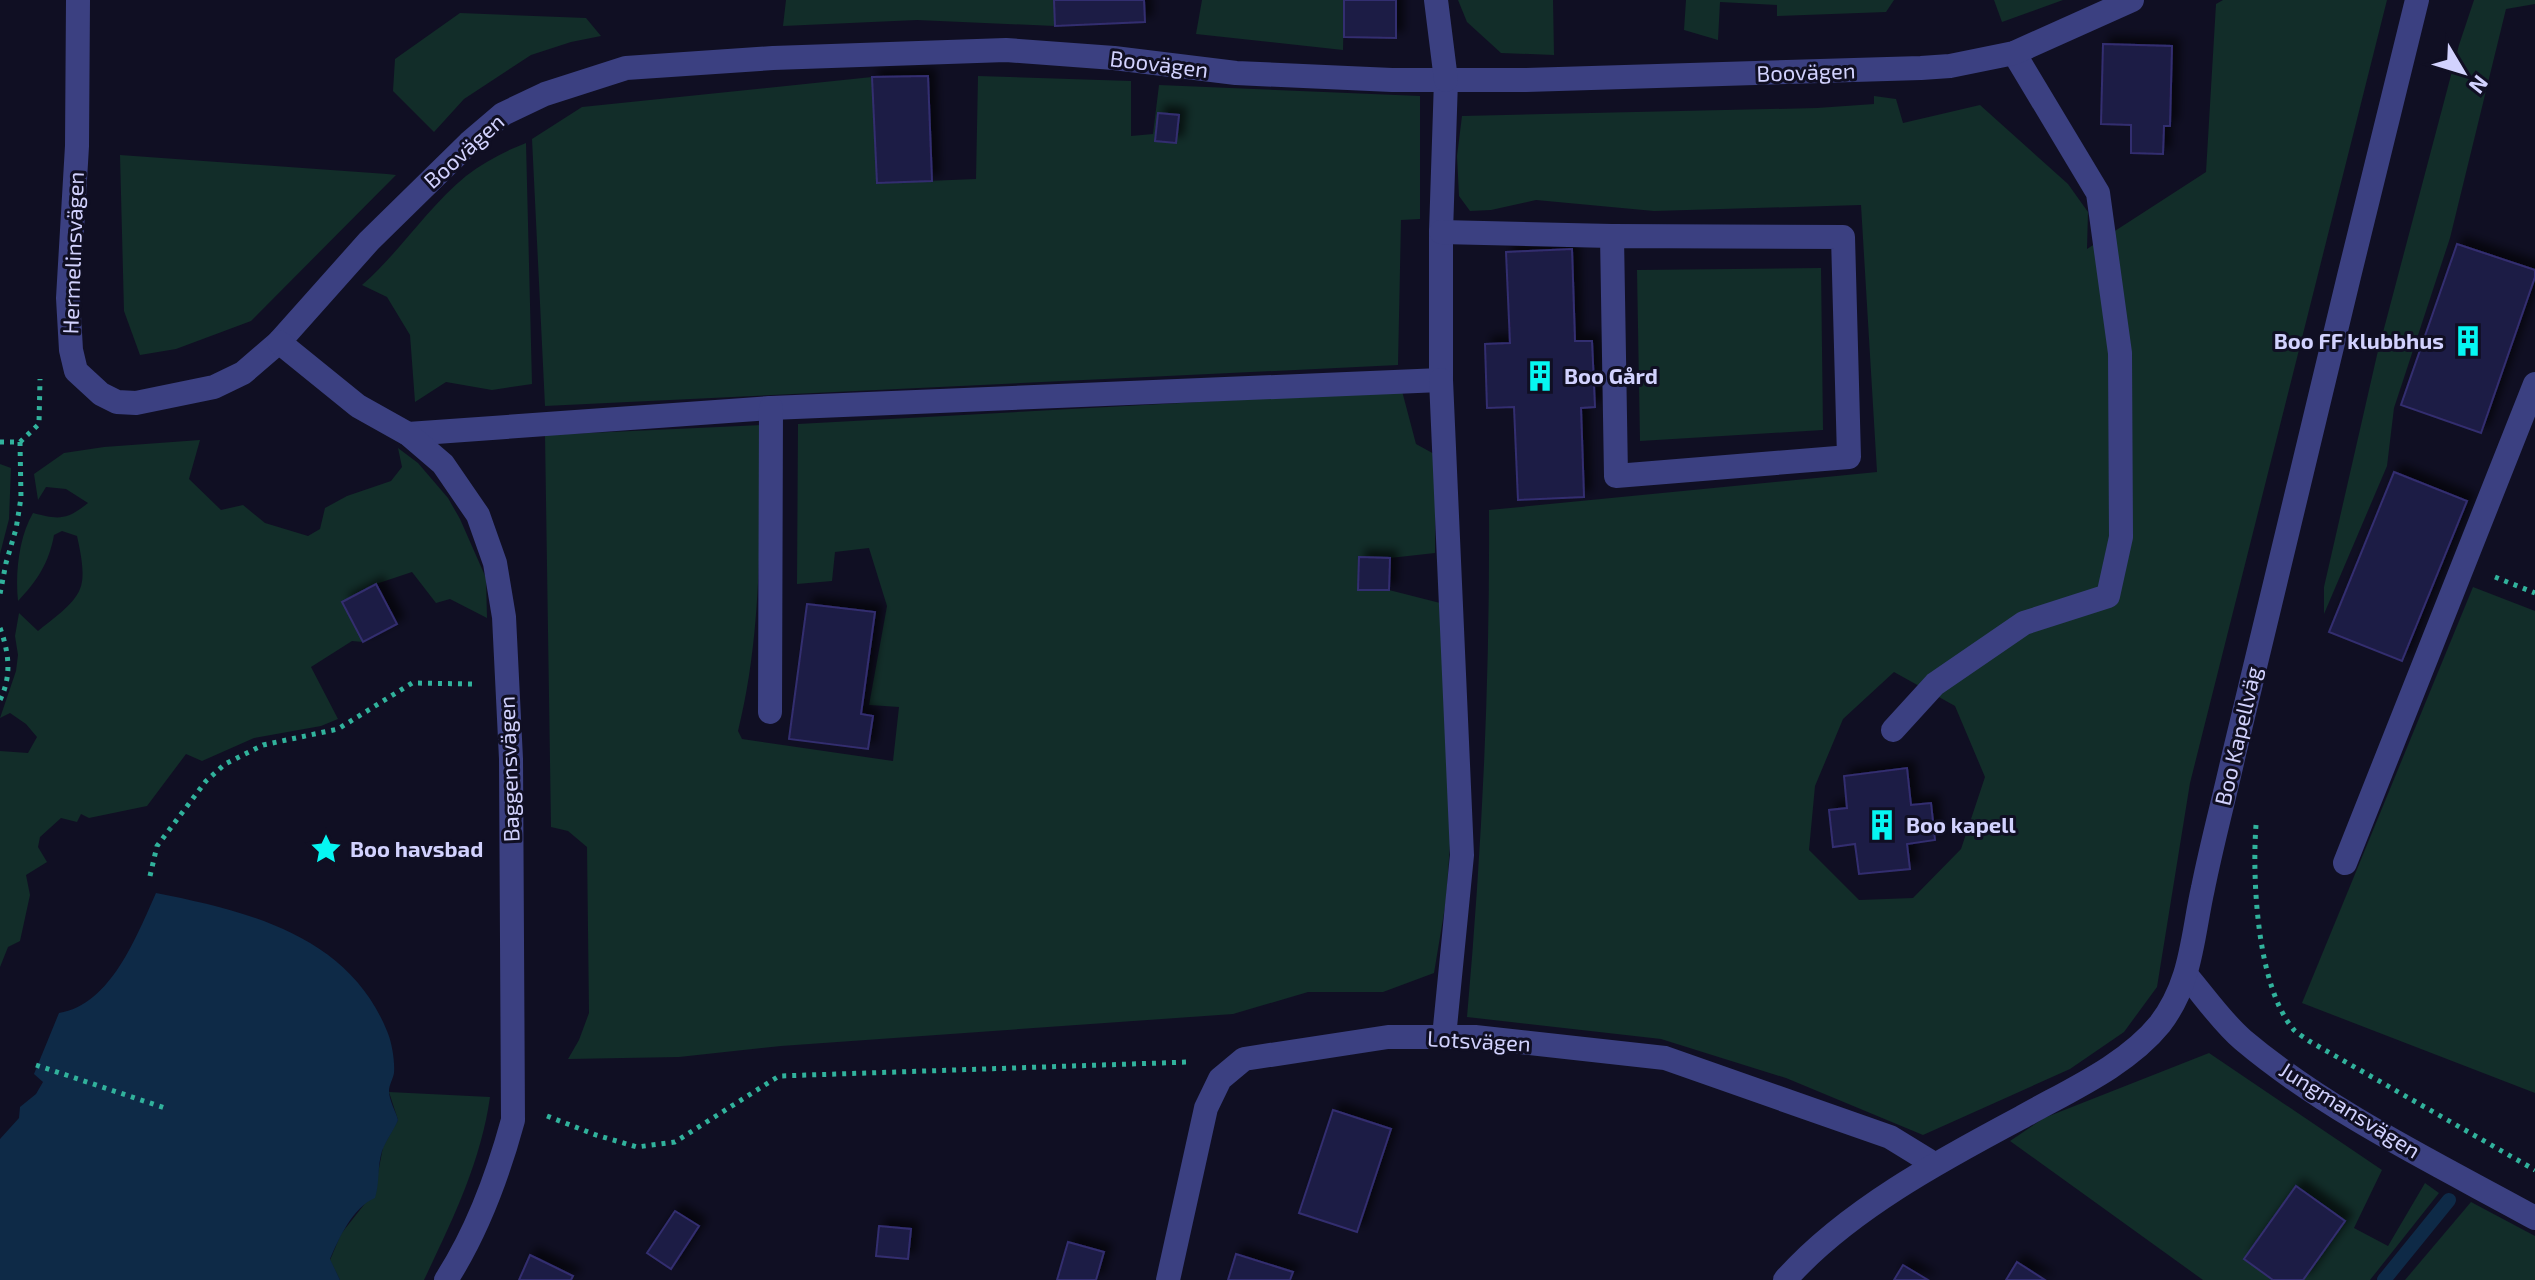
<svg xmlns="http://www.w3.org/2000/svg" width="2535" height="1280" viewBox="0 0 2535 1280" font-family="'Exo 2',sans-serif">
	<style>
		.green { fill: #122d29; fill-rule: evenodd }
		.water { fill: #0e2a47 }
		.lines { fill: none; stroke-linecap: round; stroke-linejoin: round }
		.stream { stroke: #0e2a47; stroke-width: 14 }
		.building { fill: #1f1b44; stroke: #332e6f; stroke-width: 2; filter: url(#shadow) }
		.path { stroke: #31b29c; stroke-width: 5; stroke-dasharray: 4 6; stroke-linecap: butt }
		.lane { stroke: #3b4081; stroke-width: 24 }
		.street { stroke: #3b4081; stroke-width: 24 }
		.labels { text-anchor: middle; stroke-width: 6; stroke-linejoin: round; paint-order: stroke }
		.street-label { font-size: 22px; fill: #d2d2fe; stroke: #100f23 }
		.poi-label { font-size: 22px; font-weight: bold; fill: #d2d2fe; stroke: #100f23; text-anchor: start }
	</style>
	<defs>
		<filter id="shadow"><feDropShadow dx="7" dy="-7" stdDeviation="4" flood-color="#0009"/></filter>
	</defs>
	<rect width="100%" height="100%" fill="#100f23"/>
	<!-- green -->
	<g class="green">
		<path d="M786,0H1054L1055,26L917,20L783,26Z"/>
		<path d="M1202,0H1344L1343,50L1196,34Z"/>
		<path d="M1458,0H1553L1554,55L1501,53L1467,22Z"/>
		<path d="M1686,0H1894L1886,12L1777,16V5L1720,2L1718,40L1684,30Z"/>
		<path d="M1994,0H2063L2002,22Z"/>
		<path d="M2223,0H2387L2190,783L2157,987L2124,1032L2070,1069L1923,1135L1786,1078L1661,1039L1467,1017C1482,848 1490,681 1489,510L1877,472L1861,205L1654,211L1536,200L1491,210L1470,211L1459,196L1457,156L1462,116L1817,108L1874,104V96L1896,99L1903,123L1980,105L2068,184L2088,212L2087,249L2206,172L2216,4ZM1894,672L1955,706L1985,777L1961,849L1913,898L1859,900L1809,850L1815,786L1843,719Z"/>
		<path d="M2474,0H2535V4L2506,9L2450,238L2394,408L2387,466L2324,614V587L2377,355L2459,45Z"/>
		<path d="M460,13L586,18L601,36L571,42L531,55L464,99L434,132L393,91L395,59Z"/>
		<path d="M978,76L1131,81V136L1153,134L1159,85L1420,96V219L1401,220L1398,365L545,406L532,139L582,107L872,77L877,183L976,179Z"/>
		<path d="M526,143L532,384L492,390L446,382L415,402L410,335L387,297L362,285C400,252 427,208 466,176C484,162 505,151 526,143Z"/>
		<path d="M120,155L387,174L396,175L251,321L176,349L140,355L124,311Z"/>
		<path d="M1821,268L1823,430L1640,441L1637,270Z"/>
		<path d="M1402,391L1416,444L1436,455L1435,553L1390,558L1359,557L1358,589L1389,590L1444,604L1451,830L1446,901L1434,973L1383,992H1308L1233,1014L781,1046L679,1057L568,1059L579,1040L589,1013L587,847L568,831L551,827L545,435L762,425C759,528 763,631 738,731L742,739L893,761L899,707L869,705L887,606L869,548L835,552L832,581L797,584L798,424Z"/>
		<path d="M200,440L189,479L221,510L243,505L265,523L308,536L320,529L325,508L347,496L391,481L402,467L398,448L418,463L448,498L460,519L486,578L487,618L450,599L436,603L412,572L376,584L343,602L363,642L352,641L311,667L338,719L321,726L254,738L202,761L186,754L147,806L89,818L81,814L77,822L61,818L40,837L38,847L47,862L26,875L30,895L20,941L8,947L0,967V751L28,753L37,737L26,724L10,713L0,718L16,671L18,655L15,636L19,613L38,631C51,620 73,606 80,589C86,575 80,550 77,536L62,531L54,535C49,563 37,581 18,601C15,573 19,537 33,513C59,520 67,520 88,503L66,489L46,487L38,500L34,474L64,453L104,447Z"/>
		<path d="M0,464L11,468L9,519L0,554Z"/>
		<path d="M2473,587L2535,611V1093L2302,1003Z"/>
		<path d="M2209,1053L2382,1170L2354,1228L2388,1246L2425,1183L2439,1193L2370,1280H2303L2244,1259L2273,1280H2203L2010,1141L2044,1118Z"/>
		<path d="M389,1092L490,1097C481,1162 452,1221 424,1280H340L330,1260L341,1234L367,1201L378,1173L383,1147L398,1120Z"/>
		<path d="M2471,1202L2535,1236V1280H2405Z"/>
	</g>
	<!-- water -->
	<path class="water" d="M156,893C247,911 348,935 387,1031C392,1042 395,1062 394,1073C393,1079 389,1085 389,1091C389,1100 396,1112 398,1120C394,1130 386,1140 382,1151C377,1167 380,1181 375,1198C353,1207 339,1238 330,1259L340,1280H0V1139L19,1118L20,1107L36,1094L43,1082L34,1074L59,1013C111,1005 137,935 156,893Z"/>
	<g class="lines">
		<!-- stream -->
		<path class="stream" d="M2384,1280L2449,1200"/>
	</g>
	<!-- building -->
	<g class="building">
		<path d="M1054,0H1144L1145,22L1055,26Z"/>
		<path d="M1344,0H1396V38L1344,37Z"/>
		<path d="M2103,44L2172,46L2170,126H2164L2163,154L2131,153V125L2101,124Z"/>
		<path d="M928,76L932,181L877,183L872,77Z"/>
		<path d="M1158,113L1179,115L1176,143L1155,141Z"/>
		<path d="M2457,244L2535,270V277L2481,433L2401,405Z"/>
		<path d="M1572,249L1575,341H1592L1595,407L1581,408L1584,497L1518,500L1514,407L1487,408L1485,344L1510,343L1506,252Z"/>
		<path d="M2394,472L2467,501L2402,661L2329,632Z"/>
		<path d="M1359,557L1390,558L1389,590H1358Z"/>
		<path d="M376,584L397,624L363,642L342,602Z"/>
		<path d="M807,604L875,612L861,714L873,716L868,749L789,739Z"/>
		<path d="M1907,768L1911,805L1931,803L1935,840L1907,844L1910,869L1859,874L1855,844L1833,847L1829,810L1847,808L1844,776Z"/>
		<path d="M1333,1110L1391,1129L1357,1232L1299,1213Z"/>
		<path d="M2296,1186L2345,1221L2303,1280H2273L2244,1259Z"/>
		<path d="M675,1211L699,1226L671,1269L647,1253Z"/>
		<path d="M879,1226L911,1229L908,1259L876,1256Z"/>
		<path d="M1068,1242L1104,1252L1096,1280H1057Z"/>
		<path d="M1236,1254L1293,1272L1290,1280H1228Z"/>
		<path d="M530,1255L573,1276L571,1280H519Z"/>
		<path d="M2017,1262L2045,1280H2006Z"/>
		<path d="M1903,1265L1928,1280H1894Z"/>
	</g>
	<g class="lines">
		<!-- path -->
		<g class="path">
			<path d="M0,442H20L21,498L16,529L6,563L0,594"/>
			<path d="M20,442L39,424L40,379"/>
			<path d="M2495,577L2535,593"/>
			<path d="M0,628C9,652 12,676 0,700"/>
			<path d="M2256,825C2252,879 2257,987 2294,1030C2298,1034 2305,1038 2309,1041L2535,1170"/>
			<path d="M150,876L157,846L206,781L225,764L263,745L338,729L412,683L475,684"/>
			<path d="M36,1065L168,1109"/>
			<path d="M547,1116L596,1135L637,1147L675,1142L779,1076L1189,1062"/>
		</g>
		<!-- lane -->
		<g class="lane">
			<path d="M408,434L771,408L1441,380V232L1446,80"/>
			<path d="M770,712L771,408"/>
			<path d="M1893,730L1935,684L2024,623L2108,596L2121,537L2120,353L2098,193L2014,53"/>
			<path d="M2345,863L2535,384"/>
		</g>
		<!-- street -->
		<g class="street">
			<path d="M78,0L77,146L68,298L71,350L76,371L101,394L117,402L136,403L214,387L243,373L279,342L369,241L469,143L503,114L545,94L626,68L773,58L1006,50L1114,58L1236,73L1392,80H1526L1921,68L1950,66L2014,53L2132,0"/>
			<path d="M1436,0L1446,80"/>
			<path d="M1441,232L1612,236L1843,237L1849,457L1616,476L1612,236"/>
			<path d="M279,342L358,406L408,434L443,464L478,515L495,563L504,617L511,759L513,1120C498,1175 477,1232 446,1280"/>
			<path d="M1441,380L1462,855L1444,1037"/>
			<path d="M2187,976C2205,997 2222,1022 2243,1040C2327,1111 2439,1165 2535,1218"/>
			<path d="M1168,1280L1206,1108L1220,1079L1244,1059L1388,1037H1475L1665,1058L1890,1137L1934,1164"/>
			<path d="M1785,1280C1846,1211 1941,1160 2022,1117C2068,1091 2126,1066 2160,1024C2192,982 2192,937 2203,888C2212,843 2224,799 2234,754C2293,503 2355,251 2417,0"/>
		</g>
	</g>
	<!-- icons -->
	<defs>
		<symbol id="building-bare" viewBox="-9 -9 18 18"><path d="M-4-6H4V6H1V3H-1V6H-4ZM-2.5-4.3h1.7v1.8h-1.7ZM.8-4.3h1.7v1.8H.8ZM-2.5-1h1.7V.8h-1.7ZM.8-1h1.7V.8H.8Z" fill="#06f6f2" stroke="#100f23" stroke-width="2.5" paint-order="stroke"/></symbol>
		<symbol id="sight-bare" viewBox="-9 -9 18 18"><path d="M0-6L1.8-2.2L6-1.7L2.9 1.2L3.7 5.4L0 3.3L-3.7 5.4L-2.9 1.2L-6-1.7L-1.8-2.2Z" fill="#06f6f2" stroke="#100f23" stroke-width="2.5" paint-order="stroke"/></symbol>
	</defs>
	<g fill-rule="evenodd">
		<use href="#building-bare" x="2446" y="319" width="44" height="44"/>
		<use href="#building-bare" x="1518" y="354" width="44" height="44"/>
		<use href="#building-bare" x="1860" y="803" width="44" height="44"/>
		<use href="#sight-bare" x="304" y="827" width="44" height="44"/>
	</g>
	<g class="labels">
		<!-- street labels -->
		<g class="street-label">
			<text transform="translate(1159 64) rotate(7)" y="8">Boovägen</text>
			<text transform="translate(1806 72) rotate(-2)" y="8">Boovägen</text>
			<text transform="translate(464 151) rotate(-42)" y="8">Boovägen</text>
			<text transform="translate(73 253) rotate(-88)" y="8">Hermelinsvägen</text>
			<text transform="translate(2238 736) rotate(-77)" y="8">Boo Kapellväg</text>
			<text transform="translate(509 769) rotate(-92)" y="8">Baggensvägen</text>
			<text transform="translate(1479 1041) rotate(3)" y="8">Lotsvägen</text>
			<text transform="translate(2350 1110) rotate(32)" y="8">Jungmansvägen</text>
		</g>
		<!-- poi labels -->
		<g class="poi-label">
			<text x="2444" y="349" text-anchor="end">Boo FF klubbhus</text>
			<text x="1564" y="384">Boo Gård</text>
			<text x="1906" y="833">Boo kapell</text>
			<text x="350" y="857">Boo havsbad</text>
		</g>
	</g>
	<!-- north arrow -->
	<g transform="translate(2463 72) rotate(128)" stroke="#100f23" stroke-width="6" paint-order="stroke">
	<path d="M0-6L14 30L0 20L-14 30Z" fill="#d2d2fe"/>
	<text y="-12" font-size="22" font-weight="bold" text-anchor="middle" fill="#d2d2fe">N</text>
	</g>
</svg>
